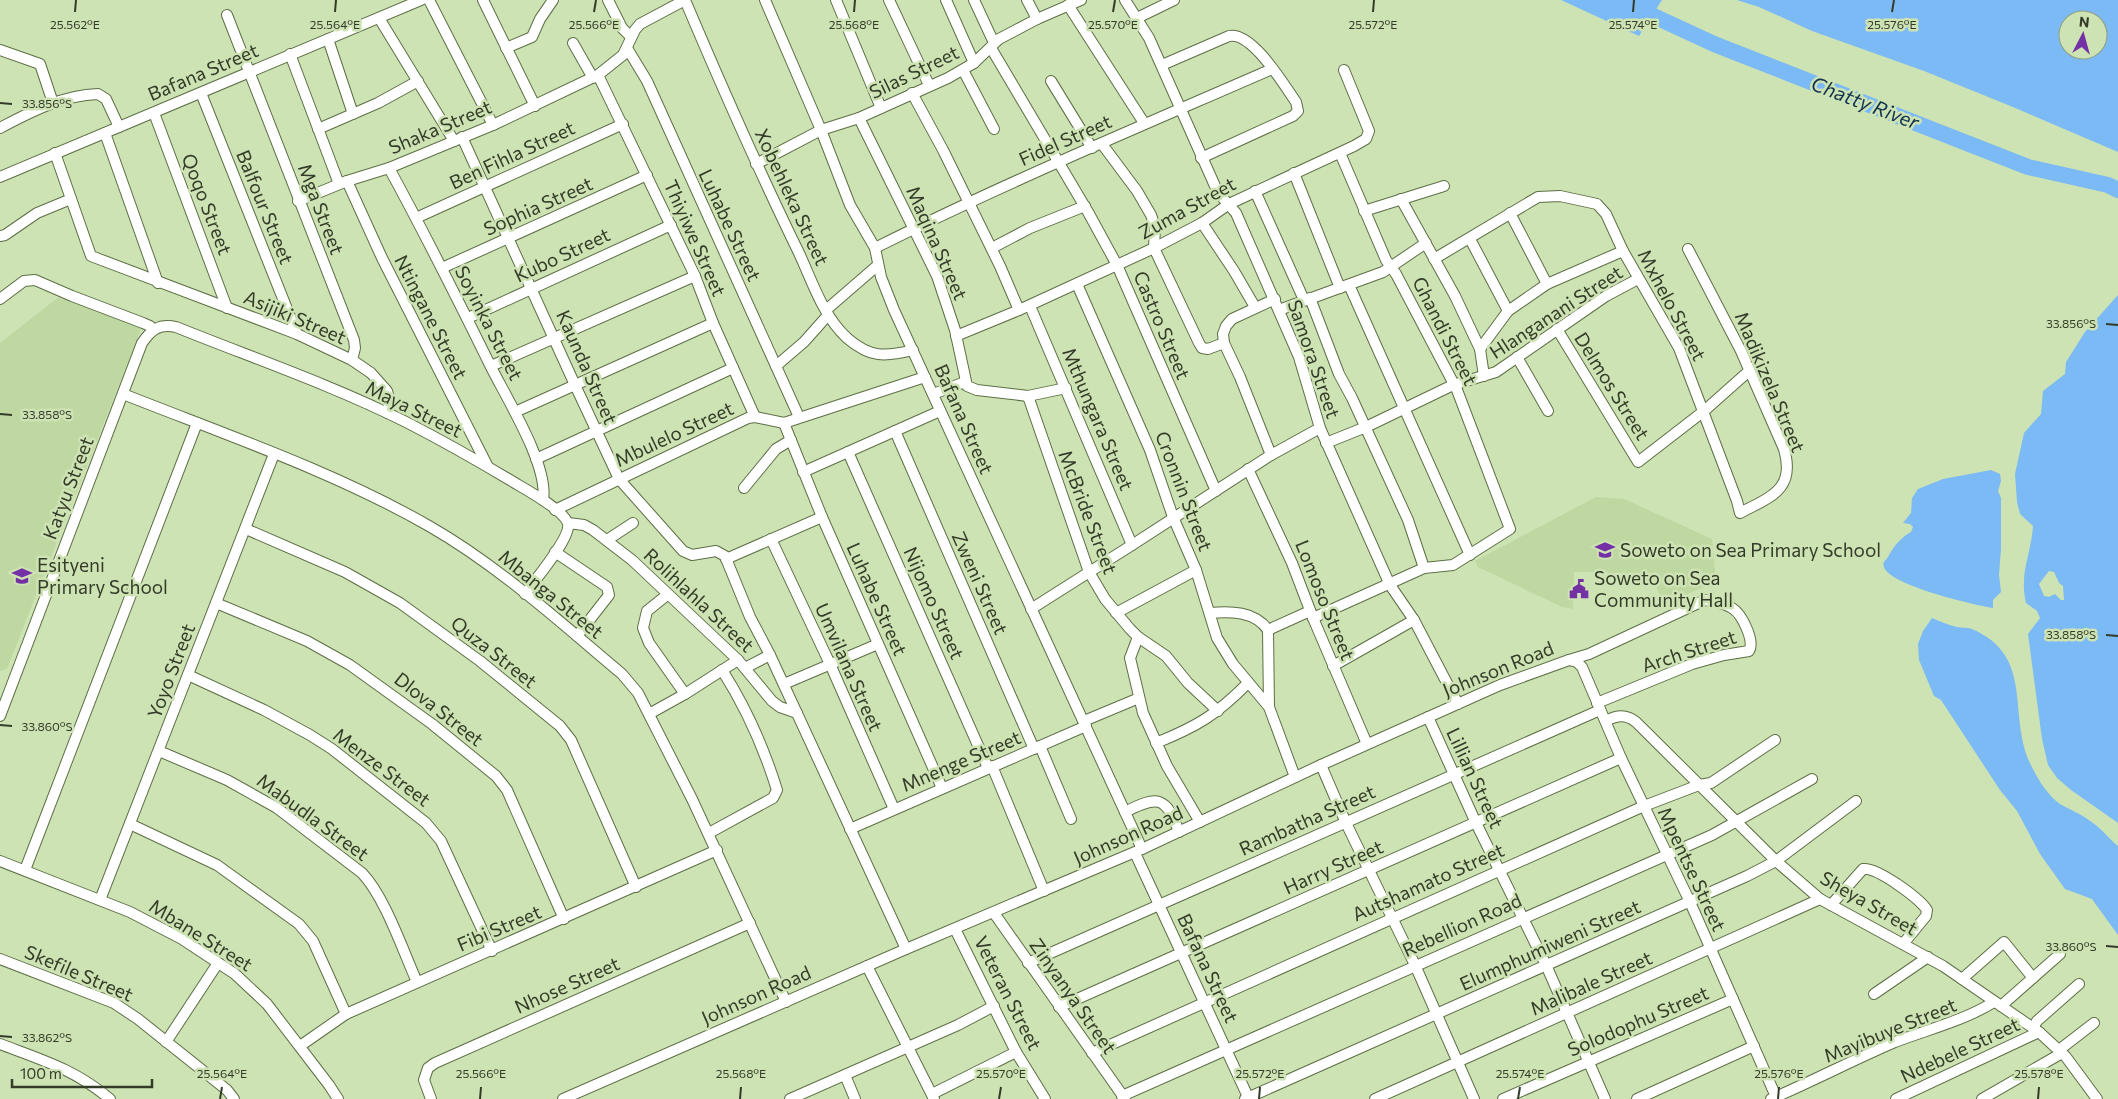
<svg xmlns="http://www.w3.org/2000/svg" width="2118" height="1099" viewBox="0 0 2118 1099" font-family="Commissioner,sans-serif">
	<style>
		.built { fill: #bfd7a1 }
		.water { fill: #7bbaf4; fill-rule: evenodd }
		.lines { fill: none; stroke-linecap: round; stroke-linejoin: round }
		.river { stroke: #7bbaf4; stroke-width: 16 }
		.minor-casing { stroke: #5d6f45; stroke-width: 12 }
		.minor { stroke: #fff; stroke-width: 10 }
		.ticks { fill: none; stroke: #343c29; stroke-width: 2 }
		.labels { text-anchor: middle; stroke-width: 5; stroke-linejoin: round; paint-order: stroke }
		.street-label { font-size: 19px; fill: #343c29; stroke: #cee3b4 }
		.poi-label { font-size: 19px; fill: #343c29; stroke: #cee3b4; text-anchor: start }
		.water-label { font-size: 20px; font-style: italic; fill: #123450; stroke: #cee3b4 }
		.ticks-label { font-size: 12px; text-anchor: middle; fill: #343c29; stroke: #cee3b4; stroke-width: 5; stroke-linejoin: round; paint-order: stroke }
	</style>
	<rect width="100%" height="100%" fill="#cee3b4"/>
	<!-- built -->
	<g class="built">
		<path d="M60,296L142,326L7,669L0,671V343Z"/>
		<path d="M1596,497L1624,499L1712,539L1715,572L1709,584L1664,605L1655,584L1614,577L1607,572H1574L1573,609L1562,607L1478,567L1475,561Z"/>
	</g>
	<!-- water -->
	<g class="water">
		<path d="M1561,0H1662L1639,36Z"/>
		<path d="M1737,0H2118V152L2008,105L1924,71L1812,31L1759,7ZM2068,20H2098V50H2068Z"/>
		<path d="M2118,295V823L2071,790L2057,778L2048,765L2042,739L2028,634L2040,618L2037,611L2026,603C2019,573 2031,555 2033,526L2020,514L2017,502L2015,474L2024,433L2041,414L2043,391L2065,374L2066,362L2085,332ZM2049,571L2054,572L2059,583L2063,586L2064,600H2061L2055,594L2049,597L2044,596L2039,584Z"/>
		<path d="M1991,470L2000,474L2001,481L1998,491L2001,498V549L1999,575L2001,592L1993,600V608C1974,605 1889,585 1884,567C1882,561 1886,561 1888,557C1894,546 1900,538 1911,532L1913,527L1910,524L1903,523L1911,513L1912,498L1918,489L1943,479Z"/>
		<path d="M1932,618C1940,621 1948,625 1957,627C1962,628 1967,627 1972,629C2034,656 2008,711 2029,761C2036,776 2047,795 2060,804C2071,810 2083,815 2093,823C2102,829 2109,839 2118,846V935L2092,899L2065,889L2040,854L2017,811L2000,790L1941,700L1934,696L1919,660L1918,644L1923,631Z"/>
	</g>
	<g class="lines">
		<!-- river -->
		<path class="river" d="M1619,0L1714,44L2028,167L2108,185L2118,190"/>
		<defs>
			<g id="minor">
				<path d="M429,0L493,125"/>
				<path d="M483,0L535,106"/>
				<path d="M608,0L622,28L631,37"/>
				<path d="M685,0C721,85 758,169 799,253C812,281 823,316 847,338C870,358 885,357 913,350"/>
				<path d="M765,0L821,130L850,205L875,248L881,277L894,310L1142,849"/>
				<path d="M836,0L881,108"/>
				<path d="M889,0L929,85"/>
				<path d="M946,0L974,63"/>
				<path d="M974,0L994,43"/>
				<path d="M1027,0L1037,19"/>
				<path d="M1125,0L1149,38L1215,186L1221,196L1236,213L1299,357L1320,428L1390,585L1414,620L1458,704"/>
				<path d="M1068,5L1144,123"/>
				<path d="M227,15L354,340L355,348L352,360"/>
				<path d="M379,18L454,141"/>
				<path d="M1137,18L1174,0"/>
				<path d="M328,39L353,114"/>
				<path d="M573,43L593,78"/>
				<path d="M506,48L532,37L540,19L553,0"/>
				<path d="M627,48L647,81L799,417"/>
				<path d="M991,48L1088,212L1117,265L1216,491"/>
				<path d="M0,50L40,64L53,103"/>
				<path d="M290,54L339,184"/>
				<path d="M1162,65L1229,36C1252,31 1284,85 1296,102L1298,111L1293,116L1201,158"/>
				<path d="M963,70L994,129"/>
				<path d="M598,75L695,276L713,323L755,417"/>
				<path d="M1051,81L1092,148"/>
				<path d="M201,93L297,334"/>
				<path d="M912,93L943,150L1000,266L1019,310"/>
				<path d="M154,113L227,308"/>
				<path d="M859,118L937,276L955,330L967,386L977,390L1028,396L1066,388"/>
				<path d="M0,128C30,112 63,95 98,94L106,99L119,127"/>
				<path d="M318,129L378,103L418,81"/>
				<path d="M105,133L158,283"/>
				<path d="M462,137L575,385L619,479L683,551L692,555L716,551L725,556L750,617L770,655L906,949"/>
				<path d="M1102,144L1137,191L1151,215L1155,227L1154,248L1199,343L1202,348L1208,349L1224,343"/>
				<path d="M55,153L91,256L297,334L352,360L371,373L387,391L390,401L387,413"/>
				<path d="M756,164L821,130L859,118L948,78L974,63L999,39L1037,19L1081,0"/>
				<path d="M389,168C425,234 458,300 491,367C507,399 549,466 543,500"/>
				<path d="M1294,173L1340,288"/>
				<path d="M0,177L421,0"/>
				<path d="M347,181L382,258L487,465"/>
				<path d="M1255,191L1304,300"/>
				<path d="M1401,199L1455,296L1480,349L1484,376"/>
				<path d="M298,201L347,181L389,168L493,125L598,75L623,55L635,30L640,24L685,0"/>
				<path d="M1364,211L1444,186"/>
				<path d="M1510,213L1547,284"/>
				<path d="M416,218L623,124"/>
				<path d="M1202,223L1234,271L1255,307"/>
				<path d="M0,236L5,235L37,213L71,199"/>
				<path d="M1470,239L1508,311"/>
				<path d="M875,248C1005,183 1139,127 1272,69"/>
				<path d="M992,248L1030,228L1085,206"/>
				<path d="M1434,259L1538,197L1560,196L1597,204L1606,214L1623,251L1679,348L1737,501L1740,513C1770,497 1796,490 1784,449L1741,351L1688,249"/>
				<path d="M442,268L647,175"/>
				<path d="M1077,284L1150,450L1173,517L1196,570L1217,638L1233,664L1269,707L1295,777"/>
				<path d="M1349,285L1470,555"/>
				<path d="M1310,298L1339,374L1352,398L1408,520L1424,568"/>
				<path d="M0,299L24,281L35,280L72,296L143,323L150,326L152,330"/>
				<path d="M1030,306L1132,545"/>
				<path d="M826,310L878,265"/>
				<path d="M1279,310L1383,272L1426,243"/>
				<path d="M468,318L671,225"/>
				<path d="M1557,329L1638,462L1704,411L1749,371"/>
				<path d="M956,336L1019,310L1154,248L1202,223L1229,204L1354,146L1366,139L1369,131L1344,70"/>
				<path d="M1480,349L1508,311L1547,284L1623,251"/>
				<path d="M1517,357L1548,411"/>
				<path d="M491,366L695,276"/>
				<path d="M776,366L804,342L828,315"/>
				<path d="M123,394C224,434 335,472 429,526C499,566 561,623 622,674L638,693L692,799L786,1002"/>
				<path d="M933,394L965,382"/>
				<path d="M1028,396L1089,572L1105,599L1130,629L1138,637L1166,656L1188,683L1218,711"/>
				<path d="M515,412L713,323"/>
				<path d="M784,423L822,517L942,788"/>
				<path d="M895,431L1034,749"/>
				<path d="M1326,443L1366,427L1453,385L1496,372L1606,296L1638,279"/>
				<path d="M848,452L988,768"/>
				<path d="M1271,455L1240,377L1224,343L1223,334L1226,326L1232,319L1275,299"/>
				<path d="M536,459L733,368"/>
				<path d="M1248,469L1292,563L1313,618L1367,744"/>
				<path d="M803,472L940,411"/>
				<path d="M744,488L776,449L791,440"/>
				<path d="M555,510L748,418L755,417L784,423L925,377"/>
				<path d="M568,523L584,525L593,530L632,560L738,660L772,701L780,707L797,713"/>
				<path d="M246,529L345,572L400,603L480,661L560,726L571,740L636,887"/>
				<path d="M771,539L830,664L894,809"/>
				<path d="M607,540L633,523"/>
				<path d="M555,552L607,587L609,595L577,636"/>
				<path d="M726,559L822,517"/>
				<path d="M667,595L647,611L643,628L649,643L685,694"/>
				<path d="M216,603L307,641L350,665L432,724L496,776L507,790L564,919"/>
				<path d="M1031,609L1132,545L1271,455L1320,428"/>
				<path d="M1116,613L1196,570"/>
				<path d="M1210,613C1230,611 1255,611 1268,630"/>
				<path d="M1313,618L1424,568L1453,565L1510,529L1457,390L1396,274L1386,260L1340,153"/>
				<path d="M1268,630L1269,707"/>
				<path d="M1268,630L1310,611"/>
				<path d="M1138,637L1130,658L1143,713L1167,766L1200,822"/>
				<path d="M1569,660L1577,662L1582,667L1621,758L1690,902L1777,1099"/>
				<path d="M1333,666L1414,620"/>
				<path d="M745,668L770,655"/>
				<path d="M188,675L264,710L310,735L332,749L426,823L441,841L492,951"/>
				<path d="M784,684L878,644"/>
				<path d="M649,714L685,694L738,660"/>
				<path d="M0,716L142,343C151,330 159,323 176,327C253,358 332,385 406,422C443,441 480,462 515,483C527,490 565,511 568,524C571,538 534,581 525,594"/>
				<path d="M1428,717L1476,823L1546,965L1605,1099"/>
				<path d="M1084,721L1139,698"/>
				<path d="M1606,721C1617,715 1626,714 1636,722L1776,861L1820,899L1943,966L2039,1032L2066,1057L2097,1099"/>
				<path d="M1156,743C1198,726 1216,715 1248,683"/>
				<path d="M1040,746L1071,819"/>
				<path d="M159,751L227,780L277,808L362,873C385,897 403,951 417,982"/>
				<path d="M1321,765L1346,823L1415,965L1474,1099"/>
				<path d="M992,766L1044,891"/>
				<path d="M1125,812C1158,795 1166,796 1179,832"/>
				<path d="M130,824L217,865L299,924L313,941L346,1014"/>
				<path d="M850,829L1086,726"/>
				<path d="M709,833L773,798L777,790C763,745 747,709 722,670"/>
				<path d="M1135,853L1249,1099"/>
				<path d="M0,861L130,912L182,939L235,974L267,1004L329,1085L338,1099"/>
				<path d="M25,870L197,423"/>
				<path d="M100,900L274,454"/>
				<path d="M1831,905L1863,869C1877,867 1919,898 1927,910L1926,916L1903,944"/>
				<path d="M994,913L1125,1099"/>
				<path d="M955,929L1016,1052L1045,1099"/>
				<path d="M0,959L114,1003L138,1019L227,1090L234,1099"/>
				<path d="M1028,963L1600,710"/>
				<path d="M867,966L934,1099"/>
				<path d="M1962,979L2004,942L2033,978"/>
				<path d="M1874,994L1928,957"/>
				<path d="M2001,1006L2060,954"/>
				<path d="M1059,1007L1621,758"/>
				<path d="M2033,1028L2037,1021L2079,984"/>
				<path d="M166,1042L218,963"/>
				<path d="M0,1044C42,1060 74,1069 110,1099"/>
				<path d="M300,1046L346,1014L717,850"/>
				<path d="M2059,1050L2094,1023"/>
				<path d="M1092,1053L1644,806L1699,785L1711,783L1775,740"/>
				<path d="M845,1075L855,1099"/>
				<path d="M932,1094L1016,1052"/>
				<path d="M1122,1096L1712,835L1812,779"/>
				<path d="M431,1099L424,1080L428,1068L435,1063L750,923"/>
				<path d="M563,1099L906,949L1142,849L1321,765L1500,685L1569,660L1589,654L1705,600C1714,602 1724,603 1732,608C1742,614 1755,641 1749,651L1724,655L1692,664L1597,703"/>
				<path d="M790,1099L958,1025L994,1006"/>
				<path d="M1245,1099L1747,876L1776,861L1856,801"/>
				<path d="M1375,1099L1820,899"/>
				<path d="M1503,1099L1733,999"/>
				<path d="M1637,1099L1754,1046"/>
				<path d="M1771,1099C1813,1081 1853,1060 1895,1042C1929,1029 1963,1021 1994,1002"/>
				<path d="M1896,1099L2039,1032"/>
				<path d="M1982,1099L2062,1053"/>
			</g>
		</defs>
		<!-- minor casing -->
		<use href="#minor" class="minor-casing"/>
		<!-- minor -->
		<use href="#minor" class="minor"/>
	</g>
	<!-- ticks -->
	<path class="ticks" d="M75,12L76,0M335,12L336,0M594,12L596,0M854,12L855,0M1113,12L1115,0M1373,12L1374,0M1633,12L1634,0M1892,12L1894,0M0,103L12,104M2106,324L2118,325M0,414L12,415M2106,635L2118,636M0,725L12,726M2106,946L2118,947M0,1036L12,1037M220,1099L222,1087M480,1099L481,1087M740,1099L741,1087M999,1099L1001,1087M1259,1099L1260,1087M1518,1099L1520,1087M1778,1099L1779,1087M2038,1099L2039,1087"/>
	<!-- icons -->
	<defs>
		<symbol id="school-bare" viewBox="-9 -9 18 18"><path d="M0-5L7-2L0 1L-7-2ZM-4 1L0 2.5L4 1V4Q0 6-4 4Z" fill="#7431a5" stroke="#cee3b4" stroke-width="2.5" paint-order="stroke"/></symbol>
		<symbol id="civic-bare" viewBox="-9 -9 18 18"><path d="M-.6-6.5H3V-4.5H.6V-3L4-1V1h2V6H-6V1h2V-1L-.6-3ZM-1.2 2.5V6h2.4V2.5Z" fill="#7431a5" stroke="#cee3b4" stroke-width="2.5" paint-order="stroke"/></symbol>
	</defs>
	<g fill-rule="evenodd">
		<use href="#school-bare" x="1591" y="536" width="28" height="28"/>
		<use href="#school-bare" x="8" y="562" width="28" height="28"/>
		<use href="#civic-bare" x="1565" y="575" width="28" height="28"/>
	</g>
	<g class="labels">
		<!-- street labels -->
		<g class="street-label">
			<text transform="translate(203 72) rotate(-23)" y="7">Bafana Street</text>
			<text transform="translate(914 72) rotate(-26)" y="7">Silas Street</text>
			<text transform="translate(440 127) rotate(-23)" y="7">Shaka Street</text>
			<text transform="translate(1065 140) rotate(-24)" y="7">Fidel Street</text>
			<text transform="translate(512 155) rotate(-25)" y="7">Ben Fihla Street</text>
			<text transform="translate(792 197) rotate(65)" y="7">Xobehleka Street</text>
			<text transform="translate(207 204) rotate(69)" y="7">Qoqo Street</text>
			<text transform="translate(538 206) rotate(-24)" y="7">Sophia Street</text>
			<text transform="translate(265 207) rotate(68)" y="7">Balfour Street</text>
			<text transform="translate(1187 208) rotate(-29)" y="7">Zuma Street</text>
			<text transform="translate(321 209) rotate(69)" y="7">Mga Street</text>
			<text transform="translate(730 225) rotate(65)" y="7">Luhabe Street</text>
			<text transform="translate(695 238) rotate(66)" y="7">Thiyiwe Street</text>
			<text transform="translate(937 243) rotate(66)" y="7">Maqina Street</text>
			<text transform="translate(562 255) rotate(-25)" y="7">Kubo Street</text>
			<text transform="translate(1672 305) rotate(62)" y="7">Mxhelo Street</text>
			<text transform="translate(1556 312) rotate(-33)" y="7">Hlanganani Street</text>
			<text transform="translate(295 317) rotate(23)" y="7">Asijiki Street</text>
			<text transform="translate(431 317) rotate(63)" y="7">Ntingane Street</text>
			<text transform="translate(489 323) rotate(63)" y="7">Soyinka Street</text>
			<text transform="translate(1162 325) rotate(67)" y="7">Castro Street</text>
			<text transform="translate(1445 331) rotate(63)" y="7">Ghandi Street</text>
			<text transform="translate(1314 359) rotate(71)" y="7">Samora Street</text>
			<text transform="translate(587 367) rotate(66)" y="7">Kaunda Street</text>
			<text transform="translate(1770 382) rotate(67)" y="7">Madikizela Street</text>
			<text transform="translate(1612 386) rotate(58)" y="7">Delmos Street</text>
			<text transform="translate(414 409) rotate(26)" y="7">Maya Street</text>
			<text transform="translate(964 419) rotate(66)" y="7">Bafana Street</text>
			<text transform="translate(1098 419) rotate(67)" y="7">Mthungara Street</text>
			<text transform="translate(674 434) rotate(-25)" y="7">Mbulelo Street</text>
			<text transform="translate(68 488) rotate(-69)" y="7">Katyu Street</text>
			<text transform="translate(1184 491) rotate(69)" y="7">Cronnin Street</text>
			<text transform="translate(1088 512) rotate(69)" y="7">McBride Street</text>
			<text transform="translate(980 583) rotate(66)" y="7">Zweni Street</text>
			<text transform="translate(551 594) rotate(39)" y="7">Mbanga Street</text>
			<text transform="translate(877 599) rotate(66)" y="7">Luhabe Street</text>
			<text transform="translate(699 600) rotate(43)" y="7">Rolihlahla Street</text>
			<text transform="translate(1325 600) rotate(68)" y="7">Lomoso Street</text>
			<text transform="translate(934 603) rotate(66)" y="7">Nijomo Street</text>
			<text transform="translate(1689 651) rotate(-18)" y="7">Arch Street</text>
			<text transform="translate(494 652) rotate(38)" y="7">Quza Street</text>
			<text transform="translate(849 667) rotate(66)" y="7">Umvilana Street</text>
			<text transform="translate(1498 669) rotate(-22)" y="7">Johnson Road</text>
			<text transform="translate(171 671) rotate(-69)" y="7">Yoyo Street</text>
			<text transform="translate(439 709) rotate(38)" y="7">Dlova Street</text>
			<text transform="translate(961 761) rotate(-23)" y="7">Mnenge Street</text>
			<text transform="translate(382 767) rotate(37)" y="7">Menze Street</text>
			<text transform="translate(1475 778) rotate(65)" y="7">Lillian Street</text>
			<text transform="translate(313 817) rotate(36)" y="7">Mabudla Street</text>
			<text transform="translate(1307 820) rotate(-24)" y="7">Rambatha Street</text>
			<text transform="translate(1128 835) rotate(-24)" y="7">Johnson Road</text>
			<text transform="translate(1333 867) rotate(-24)" y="7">Harry Street</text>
			<text transform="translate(1692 869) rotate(65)" y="7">Mpentse Street</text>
			<text transform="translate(1428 882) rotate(-24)" y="7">Autshamato Street</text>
			<text transform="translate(1869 903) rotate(30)" y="7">Sheya Street</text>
			<text transform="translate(1462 925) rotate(-24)" y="7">Rebellion Road</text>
			<text transform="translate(499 928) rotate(-23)" y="7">Fibi Street</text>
			<text transform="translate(201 935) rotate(32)" y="7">Mbane Street</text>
			<text transform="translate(1550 945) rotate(-24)" y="7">Elumphumiweni Street</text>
			<text transform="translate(1208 968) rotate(65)" y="7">Bafana Street</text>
			<text transform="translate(79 973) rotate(23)" y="7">Skefile Street</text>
			<text transform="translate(1591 983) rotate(-24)" y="7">Malibale Street</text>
			<text transform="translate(567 985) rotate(-24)" y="7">Nhose Street</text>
			<text transform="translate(1008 993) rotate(63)" y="7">Veteran Street</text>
			<text transform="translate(756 995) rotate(-24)" y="7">Johnson Road</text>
			<text transform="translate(1073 996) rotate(55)" y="7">Zinyanya Street</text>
			<text transform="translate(1638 1021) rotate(-23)" y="7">Solodophu Street</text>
			<text transform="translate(1890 1030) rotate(-22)" y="7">Mayibuye Street</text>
			<text transform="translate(1960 1050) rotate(-25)" y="7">Ndebele Street</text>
		</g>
		<!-- poi labels -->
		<g class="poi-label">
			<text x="1620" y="557">Soweto on Sea Primary School</text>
			<text x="37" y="572">Esityeni<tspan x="37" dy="22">Primary School</tspan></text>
			<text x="1594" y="585">Soweto on Sea<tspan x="1594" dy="22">Community Hall</tspan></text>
		</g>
		<!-- water labels -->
		<g class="water-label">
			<text transform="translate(1865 103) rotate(21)" y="7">Chatty River</text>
		</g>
	</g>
	<g class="ticks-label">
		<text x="75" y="29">25.562°E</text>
		<text x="335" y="29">25.564°E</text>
		<text x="594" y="29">25.566°E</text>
		<text x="854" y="29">25.568°E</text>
		<text x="1113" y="29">25.570°E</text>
		<text x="1373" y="29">25.572°E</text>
		<text x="1633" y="29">25.574°E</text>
		<text x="1892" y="29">25.576°E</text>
		<text x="47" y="108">33.856°S</text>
		<text x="2071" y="328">33.856°S</text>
		<text x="47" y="419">33.858°S</text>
		<text x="2071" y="639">33.858°S</text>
		<text x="47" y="731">33.860°S</text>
		<text x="2071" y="951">33.860°S</text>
		<text x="47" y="1042">33.862°S</text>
		<text x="222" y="1078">25.564°E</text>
		<text x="481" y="1078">25.566°E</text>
		<text x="741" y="1078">25.568°E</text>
		<text x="1001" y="1078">25.570°E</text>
		<text x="1260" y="1078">25.572°E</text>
		<text x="1520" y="1078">25.574°E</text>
		<text x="1779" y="1078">25.576°E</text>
		<text x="2039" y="1078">25.578°E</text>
	</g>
	<!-- north arrow -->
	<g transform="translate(2083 35) rotate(6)"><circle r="24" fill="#cee3b4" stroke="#90a07c"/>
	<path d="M0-4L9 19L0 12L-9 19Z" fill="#7431a5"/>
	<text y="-8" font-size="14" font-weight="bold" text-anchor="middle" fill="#343c29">N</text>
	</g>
	<!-- scale -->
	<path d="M12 1079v8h140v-8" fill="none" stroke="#343c29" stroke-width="2.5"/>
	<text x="20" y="1079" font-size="15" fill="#343c29" stroke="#cee3b4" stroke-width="4" paint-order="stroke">100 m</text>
</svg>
